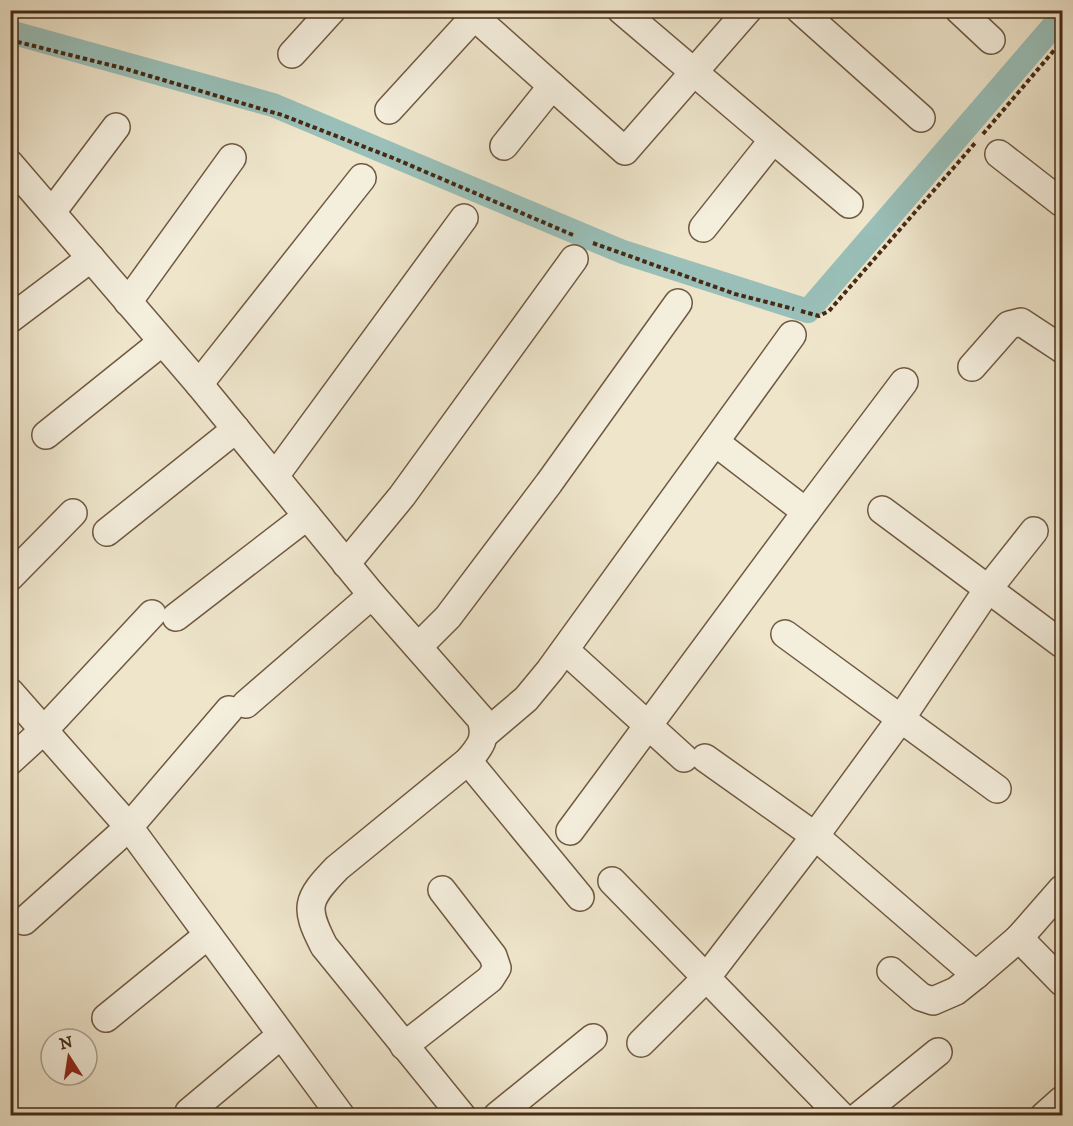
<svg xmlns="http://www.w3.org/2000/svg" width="1073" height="1126" viewBox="0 0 1073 1126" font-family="'IM FELL DW Pica',serif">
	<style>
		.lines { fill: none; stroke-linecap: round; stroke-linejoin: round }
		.canal { stroke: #99bfb8; stroke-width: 24 }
		.minor-casing { stroke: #705942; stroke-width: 30 }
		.path { stroke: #462a14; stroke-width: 4; stroke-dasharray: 4.5 3; stroke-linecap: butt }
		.minor { stroke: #f4eedd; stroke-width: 27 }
	</style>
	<rect width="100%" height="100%" fill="#eee5cb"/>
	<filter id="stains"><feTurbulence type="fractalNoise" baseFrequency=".00333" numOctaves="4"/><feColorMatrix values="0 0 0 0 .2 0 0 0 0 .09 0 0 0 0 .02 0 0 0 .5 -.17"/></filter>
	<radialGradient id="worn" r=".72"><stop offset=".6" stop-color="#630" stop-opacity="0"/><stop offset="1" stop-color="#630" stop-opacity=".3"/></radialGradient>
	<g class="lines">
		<!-- canal -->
		<path class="canal" d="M10,32L273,105L623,252L808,311L1062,16"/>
		<defs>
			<g id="minor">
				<path d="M467,10L625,151L748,10"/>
				<path d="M621,10L849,204"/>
				<path d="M800,10L921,118"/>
				<path d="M959,10L991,40"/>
				<path d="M292,54L332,10"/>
				<path d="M389,110L474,17"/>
				<path d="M504,146L552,86"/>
				<path d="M999,154L1062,203"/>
				<path d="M10,164L199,384L372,595L481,719C487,738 481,746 468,761L337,868C306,900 304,907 324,946L462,1116"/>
				<path d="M52,212L116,127"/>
				<path d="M703,228L773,140"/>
				<path d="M128,302L232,158"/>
				<path d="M10,319L91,258"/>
				<path d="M972,367L1009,325L1021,322L1062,349"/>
				<path d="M199,384L362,178"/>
				<path d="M46,435L162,342"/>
				<path d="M275,476L464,218"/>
				<path d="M882,510L1062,644"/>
				<path d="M806,512L904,382"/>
				<path d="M107,532L236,429"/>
				<path d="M346,564L402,496L574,259"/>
				<path d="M10,577L73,513"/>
				<path d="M176,617L307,516"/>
				<path d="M785,634L997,789"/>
				<path d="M418,647L448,617L549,483L678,303"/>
				<path d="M565,650L684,758"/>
				<path d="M10,692L129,827L341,1116"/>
				<path d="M246,704L372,595"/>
				<path d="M486,733L526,699L550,670L792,335"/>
				<path d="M705,758L815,836L976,975L1019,938L1062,982"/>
				<path d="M10,761L44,730L152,614"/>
				<path d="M468,761L580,897"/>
				<path d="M570,831L806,512L715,442"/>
				<path d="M612,881L841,1116"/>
				<path d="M24,921L129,827L229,710"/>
				<path d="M1019,938L1062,889"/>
				<path d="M891,971L921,997L933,1001L956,991L976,975"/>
				<path d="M106,1018L208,935"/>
				<path d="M641,1043L706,978L815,836L902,717L988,589L1034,531"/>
				<path d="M404,1046L490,979L497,968L493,956L442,890"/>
				<path d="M189,1112L281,1035"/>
				<path d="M497,1116L593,1038"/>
				<path d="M859,1116L938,1052"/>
				<path d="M1044,1116L1062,1100"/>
			</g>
		</defs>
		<!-- minor casing -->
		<use href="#minor" class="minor-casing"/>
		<!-- path -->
		<g class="path">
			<path d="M10,40L126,69L282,115L393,158L573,235"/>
			<path d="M983,134L1062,41"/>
			<path d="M593,243L735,294L794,309"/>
			<path d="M801,311L819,316L829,311L976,142"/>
		</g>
		<!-- minor -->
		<use href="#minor" class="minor"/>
	</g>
	<!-- margin -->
	<rect width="1073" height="1126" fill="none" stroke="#eee5cb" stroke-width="36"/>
	<rect x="12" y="12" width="1049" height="1102" fill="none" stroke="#462a14" stroke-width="3"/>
	<rect x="18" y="18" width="1037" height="1090" fill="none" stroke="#462a14" stroke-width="1.5"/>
	<!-- north arrow -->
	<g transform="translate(69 1057) rotate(348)"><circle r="28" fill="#f4eedd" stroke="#aea08d" stroke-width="1.5"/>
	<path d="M0-4.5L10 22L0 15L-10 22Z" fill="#8f2418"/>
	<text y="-9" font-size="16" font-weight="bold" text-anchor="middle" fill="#462a14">N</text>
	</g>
	<rect width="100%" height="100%" filter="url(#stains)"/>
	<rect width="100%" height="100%" fill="url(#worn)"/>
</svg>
